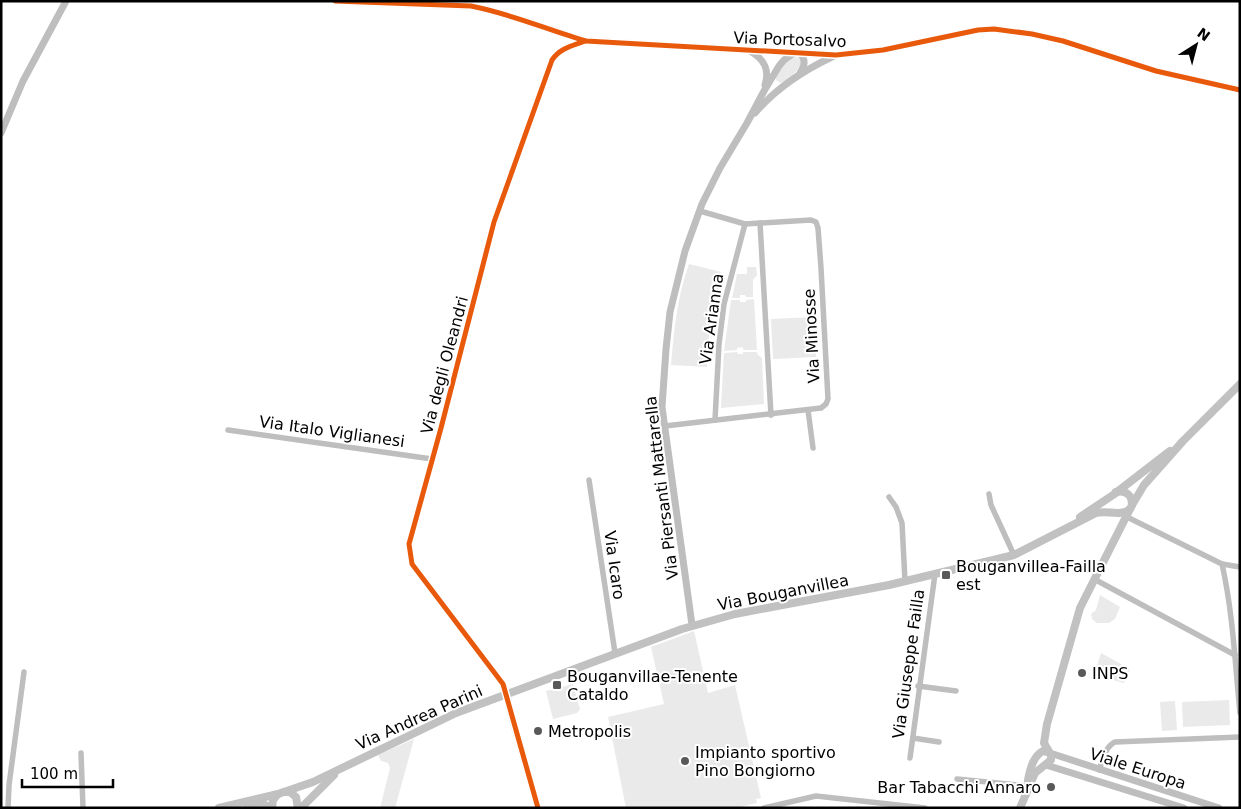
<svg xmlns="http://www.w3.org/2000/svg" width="1241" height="809" viewBox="0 0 1241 809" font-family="'DejaVu Sans',sans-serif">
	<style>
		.green { fill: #eaeaea }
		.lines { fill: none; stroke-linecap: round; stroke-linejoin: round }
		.minor { stroke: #bebebe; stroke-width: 5.5 }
		.tertiary { stroke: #bebebe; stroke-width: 7 }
		.secondary { stroke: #c1c1c1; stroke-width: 8 }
		.cycleway-casing { stroke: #fff; stroke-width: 8 }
		.cycleway { stroke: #e8590c; stroke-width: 5 }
		.poi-dot { fill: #595959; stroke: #fff; stroke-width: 2 }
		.labels { text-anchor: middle; stroke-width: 4; stroke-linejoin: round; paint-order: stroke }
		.street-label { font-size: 16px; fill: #000; stroke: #fff }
		.poi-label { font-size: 16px; fill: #000; stroke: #fff; text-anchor: start }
	</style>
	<rect width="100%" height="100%" fill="#fff"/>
	<!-- green -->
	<g class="green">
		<path d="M794,56L802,59V62C797,72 791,79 780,83L776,80L775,77L784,63Z"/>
		<path d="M689,264L721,272L709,336L707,367L671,365C674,331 677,297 689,264Z"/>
		<path d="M747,267H756L757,275L753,280V297H746L745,295H740V298H732L737,274H747Z"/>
		<path d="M754,299L757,350H743V347L737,348V350L724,351L731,300H740V302H746V300Z"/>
		<path d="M814,317L816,357L773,359L771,319Z"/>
		<path d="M737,352L738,354H743V352H757L758,355L762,358L764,404L721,408L724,353Z"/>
		<path d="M1100,595L1120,607L1115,619L1109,623H1097L1092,619L1091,614L1096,610Z"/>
		<path d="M694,631L708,693L735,685L761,798L756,799L757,803L736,808H626L608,717L664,704L651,647Z"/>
		<path d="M1101,653L1130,669L1124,683L1094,675Z"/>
		<path d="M573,684L580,709L577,713L553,719L546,691Z"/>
		<path d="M1229,700L1230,725L1183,727L1182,702Z"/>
		<path d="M1175,701L1177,730L1162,731L1160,702Z"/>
		<path d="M414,739L395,808H380L390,768L388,763L381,761L378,755Z"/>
	</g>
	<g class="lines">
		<!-- minor -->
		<g class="minor">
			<path d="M760,223L771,415"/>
			<path d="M808,410L813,448"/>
			<path d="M715,420L719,344L724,304L745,224"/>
			<path d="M665,426L821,408L826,404L828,399L821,268L818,228L816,222L811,220L745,224L700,211"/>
			<path d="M228,430L432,459"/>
			<path d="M589,480L615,653"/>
			<path d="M989,494L991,505L1014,555"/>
			<path d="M889,497L896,507L902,523L905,581"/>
			<path d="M1127,517L1222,564L1240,567"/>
			<path d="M1222,564C1233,613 1235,663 1240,713"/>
			<path d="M1094,579L1235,655"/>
			<path d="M918,686L956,691"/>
			<path d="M507,694L503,684L412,564L409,544L441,428L494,222L552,60C560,47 573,45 586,41"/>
			<path d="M913,738L939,742"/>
			<path d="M81,753L83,808"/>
			<path d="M910,758L935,574"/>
			<path d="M1099,770C1103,759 1105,747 1115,742L1240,737"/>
			<path d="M957,779L1027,786"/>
			<path d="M8,808L9,785L24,672"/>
			<path d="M764,808L816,796L925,808"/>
		</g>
		<!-- tertiary -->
		<g class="tertiary">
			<path d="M335,1L471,6C509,13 548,30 586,41L836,55L883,50L978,30L994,29L1032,34L1063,41L1156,71L1240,90"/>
			<path d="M750,51C764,59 770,69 765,85"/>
			<path d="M800,53C806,60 805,65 800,73"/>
			<path d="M755,113C777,87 804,70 834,56"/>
			<path d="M1,133L23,81L66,1"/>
			<path d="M692,625L662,407L666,349L670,312L685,251L702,204L720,168L747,123L764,91L779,66L784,60L794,53"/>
			<path d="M507,694L509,707L538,808"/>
			<path d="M1050,753L1219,808"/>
			<path d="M1046,765L1184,808"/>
		</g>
		<!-- secondary -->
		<g class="secondary">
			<path d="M1116,492C1126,490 1132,495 1132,505"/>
			<path d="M1080,517L1113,495L1170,451"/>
			<path d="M1028,780C1030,770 1033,756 1043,751L1048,752"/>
			<path d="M284,792H290L296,797L298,808"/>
			<path d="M247,805L260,803L272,808"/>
			<path d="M219,808L278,794"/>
			<path d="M272,808L273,800L278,794L313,782L456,713L682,629L735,614L889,585L1014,555L1096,513C1107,510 1121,517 1130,509"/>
			<path d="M301,808L334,775"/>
			<path d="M1020,808L1035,773L1051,760V755L1044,743L1047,724L1080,608L1132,505L1144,485L1183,441L1240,384"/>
		</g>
		<defs>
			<g id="cycleway">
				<path d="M335,1L471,6C509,13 548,30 586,41L836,55L883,50L978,30L994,29L1032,34L1063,41L1156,71L1240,90"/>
				<path d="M538,808L503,684L412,564L409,544L441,428L494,222L552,60C560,48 572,46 585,41"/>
			</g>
		</defs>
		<!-- cycleway casing -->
		<use href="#cycleway" class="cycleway-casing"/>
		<!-- cycleway -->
		<use href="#cycleway" class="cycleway"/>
	</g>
	<!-- markers -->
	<g class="poi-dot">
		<rect x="941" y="570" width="10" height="10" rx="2.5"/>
		<circle cx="1082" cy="673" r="5"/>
		<rect x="552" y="680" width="10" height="10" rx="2.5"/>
		<circle cx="538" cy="731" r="5"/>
		<circle cx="685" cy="761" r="5"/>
		<circle cx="1051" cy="787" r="5"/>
	</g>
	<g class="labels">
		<!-- street labels -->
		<g class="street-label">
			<text transform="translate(790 39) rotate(2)" y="6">Via Portosalvo</text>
			<text transform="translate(711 319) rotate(-82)" y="6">Via Arianna</text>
			<text transform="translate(811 336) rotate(-93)" y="6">Via Minosse</text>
			<text transform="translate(444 365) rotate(-75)" y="6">Via degli Oleandri</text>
			<text transform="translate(332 431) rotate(8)" y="6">Via Italo Viglianesi</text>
			<text transform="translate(661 488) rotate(-97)" y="6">Via Piersanti Mattarella</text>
			<text transform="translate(615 565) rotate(82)" y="6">Via Icaro</text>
			<text transform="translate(783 592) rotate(-11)" y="6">Via Bouganvillea</text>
			<text transform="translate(908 664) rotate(-82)" y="6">Via Giuseppe Failla</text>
			<text transform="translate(419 717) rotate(-24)" y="6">Via Andrea Parini</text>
			<text transform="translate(1138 768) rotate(18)" y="6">Viale Europa</text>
		</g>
		<!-- poi labels -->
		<g class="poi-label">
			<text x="956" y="572">Bouganvillea-Failla<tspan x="956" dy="18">est</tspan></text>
			<text x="1092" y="679">INPS</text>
			<text x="567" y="682">Bouganvillae-Tenente<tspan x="567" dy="18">Cataldo</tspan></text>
			<text x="548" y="737">Metropolis</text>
			<text x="695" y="758">Impianto sportivo<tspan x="695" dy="18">Pino Bongiorno</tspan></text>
			<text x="1041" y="793" text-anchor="end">Bar Tabacchi Annaro</text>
		</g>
	</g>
	<!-- border -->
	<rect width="1241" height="809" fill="none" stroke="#000000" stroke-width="5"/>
	<!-- north arrow -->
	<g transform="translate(1196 45) rotate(36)" stroke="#ffffff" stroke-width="4" paint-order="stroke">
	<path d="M0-4L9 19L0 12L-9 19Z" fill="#000000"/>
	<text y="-8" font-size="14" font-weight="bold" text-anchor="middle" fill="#000000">N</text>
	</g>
	<!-- scale -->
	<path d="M22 779v8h91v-8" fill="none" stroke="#000000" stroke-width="2.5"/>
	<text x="30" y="779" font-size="15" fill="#000000" stroke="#ffffff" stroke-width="4" paint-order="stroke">100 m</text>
</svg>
